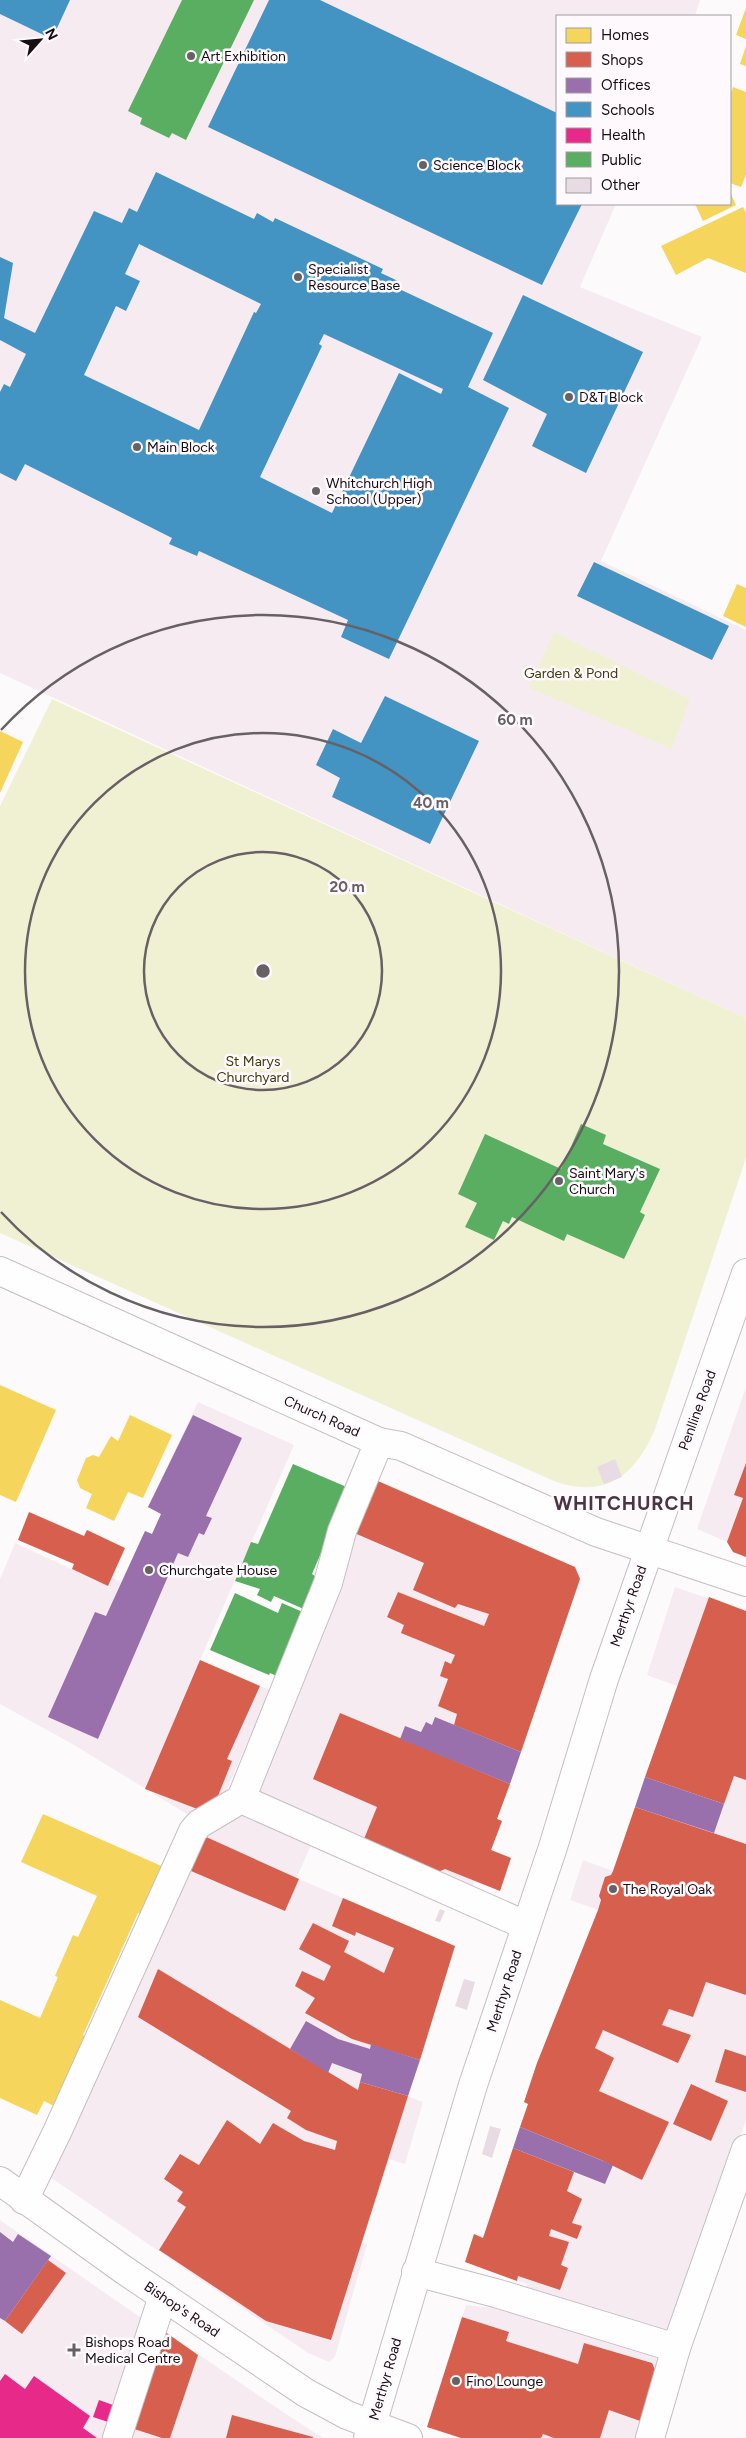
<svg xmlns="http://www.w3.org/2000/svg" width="746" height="2438" viewBox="0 0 746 2438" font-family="Figtree,sans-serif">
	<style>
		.built { fill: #f7ebf2 }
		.green { fill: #f0f1d3 }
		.homes { fill: #f6d55c }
		.shops { fill: #d6604d }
		.offices { fill: #9970ab }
		.schools { fill: #4393c3; fill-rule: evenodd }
		.health { fill: #e7298a }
		.public { fill: #5aae61 }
		.building { fill: #e8dbe3 }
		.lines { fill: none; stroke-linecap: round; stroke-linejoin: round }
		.minor-casing { stroke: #c5bfc3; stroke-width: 30 }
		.minor { stroke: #fffeff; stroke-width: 28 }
		.ring { fill: none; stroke: #676165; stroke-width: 2.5 }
		.poi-dot { fill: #676165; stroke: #fef9fc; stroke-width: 2 }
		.labels { text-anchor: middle; stroke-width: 5; stroke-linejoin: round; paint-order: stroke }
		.poi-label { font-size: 14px; fill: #160e13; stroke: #fef9fc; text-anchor: start }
		.park-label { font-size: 14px; fill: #3c3c0b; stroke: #fef9fc }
		.street-label { font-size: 14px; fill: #160e13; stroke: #fef9fc }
		.district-label { font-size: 19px; font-weight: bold; letter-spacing: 1px; fill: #493541; stroke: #fef9fc }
		.centre { fill: #676165; stroke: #fef9fc; stroke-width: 2.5 }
		.ring-label { font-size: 15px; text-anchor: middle; font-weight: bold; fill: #676165; stroke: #fef9fc; stroke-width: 5; stroke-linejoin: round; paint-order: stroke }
	</style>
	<rect width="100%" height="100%" fill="#fdfafc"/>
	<!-- built -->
	<g class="built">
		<path d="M0,0H700L695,16H557V204H616L580,287L702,337L601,561L746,630V1018L0,673Z"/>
		<path d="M746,1387V1557L733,1552L727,1542L697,1529Z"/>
		<path d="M198,1402L294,1445L200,1660L270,1690L224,1796L190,1816L74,1745L0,1704V1579L15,1543L108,1586L112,1577L121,1582L145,1531L152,1534L161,1514L148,1507Z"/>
		<path d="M371,1478L575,1567L580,1579L497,1819L502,1821L491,1850L511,1858L500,1891L475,1881L472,1887L258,1793Z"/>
		<path d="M675,1587L746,1611V2120L670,2333L526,2289L527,2284L465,2262L474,2234L483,2237L528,2104L524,2102L537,2063L598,1910L570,1900L583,1860L613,1871L677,1686L647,1675Z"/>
		<path d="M244,1815L311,1845L297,1877L299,1879L455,1946L408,2096L423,2102L405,2164L389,2159L362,2243L367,2244L335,2357L329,2362L308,2353L47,2175L204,1835Z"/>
		<path d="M0,2220L147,2322L106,2438H0Z"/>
		<path d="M466,2305L514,2310L660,2357L640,2438H461L427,2427Z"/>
		<path d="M161,2329L286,2414L323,2438H125Z"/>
	</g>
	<!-- green -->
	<g class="green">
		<path d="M554,632L690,699L672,749L529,688Z"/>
		<path d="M52,699L746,1018V1158L655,1429C636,1474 607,1499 556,1482L0,1233V806Z"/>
	</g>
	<!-- homes -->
	<g class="homes">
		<path d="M746,8V39L736,35Z"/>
		<path d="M746,46V66L740,64Z"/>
		<path d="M733,87L746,92V175L741,187L730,183V96Z"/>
		<path d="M730,192L736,205L703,221L695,204H730Z"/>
		<path d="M743,207L746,213V273L708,258L676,275L661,246Z"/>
		<path d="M737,584L746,588V627L723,616Z"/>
		<path d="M0,731L23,742L0,793Z"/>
		<path d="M0,1385L56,1410L16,1502L0,1495Z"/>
		<path d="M130,1415L172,1435L143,1498L128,1492L114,1521L86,1508L92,1494L80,1488L77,1480L86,1458L93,1455L99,1457L111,1436L118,1441Z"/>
		<path d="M43,1814L166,1868L144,1915L138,1913L83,2035L87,2038L56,2107L44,2101L37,2115L0,2098V2000L40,2018L58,1977L55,1976L73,1935L78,1937L97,1896L21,1862Z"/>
	</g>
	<!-- shops -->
	<g class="shops">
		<path d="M746,1463V1557L733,1552L727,1542L743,1498L734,1495Z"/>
		<path d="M371,1478L575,1567L580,1579L521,1752L454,1725L457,1714L438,1706L448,1679L440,1676L445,1661L451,1664L455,1655L401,1633L404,1625L387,1617L398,1592L484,1626L489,1614L458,1604L455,1608L413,1590L424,1563L352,1532Z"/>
		<path d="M29,1512L84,1536L87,1530L125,1548L108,1586L72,1569L74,1564L18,1540Z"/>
		<path d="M709,1597L746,1611V1780L734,1776L724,1804L645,1777Z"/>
		<path d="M200,1660L260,1686L227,1759L232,1761L216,1801L200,1810L145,1789Z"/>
		<path d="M340,1713L510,1784L497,1819L502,1821L491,1850L511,1858L500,1891L445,1869L438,1872L364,1839L377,1807L313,1779Z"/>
		<path d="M635,1807L746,1844V1995L706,1982L693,2017L669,2009L662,2025L691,2035L678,2063L603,2030L595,2048L614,2058L599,2091L669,2122L642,2180L601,2160L520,2127L528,2104L524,2102L537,2063L598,1910L601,1900L599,1896L605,1877L611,1875L613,1871Z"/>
		<path d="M204,1836L299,1879L285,1911L184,1868Z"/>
		<path d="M343,1898L455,1946L420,2060L352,2039L305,2013L315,1998L295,1986L302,1971L324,1981L331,1966L299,1949L313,1923L349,1941L344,1952L384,1973L394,1948L356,1932L355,1936L332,1926Z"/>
		<path d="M158,1969L358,2090L360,2082L408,2096L331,2340L266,2321L159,2250L186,2207L177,2201L183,2192L164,2179L180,2154L199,2165L227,2120L260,2144L273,2123L304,2141L335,2150L337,2141L306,2130L287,2118L291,2111L138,2017Z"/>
		<path d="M725,2049L746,2056V2092L715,2082Z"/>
		<path d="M691,2084L728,2101L711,2141L673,2124Z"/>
		<path d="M513,2148L574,2172L567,2191L582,2199L572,2223L582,2226L577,2239L551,2229L549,2236L569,2242L561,2265L568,2268L560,2290L518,2276L517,2281L465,2262L474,2234L483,2238Z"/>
		<path d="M48,2260L66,2273L22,2334L5,2321Z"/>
		<path d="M462,2317L509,2332L506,2341L578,2364L584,2343L652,2363L658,2376L643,2422L609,2410L600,2438H554L543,2434L541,2438H461L427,2427Z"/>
		<path d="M161,2329L198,2355L170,2438H162L128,2427Z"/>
		<path d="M232,2415L313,2437V2438H226Z"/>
	</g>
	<!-- offices -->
	<g class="offices">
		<path d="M193,1415L242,1438L206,1516L212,1518L204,1535L199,1533L188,1557L178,1553L98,1739L48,1717L95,1612L106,1616L145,1531L152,1534L161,1514L148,1507Z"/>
		<path d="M435,1717L521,1752L510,1784L400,1739L405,1726L421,1732L426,1722L432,1725Z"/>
		<path d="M645,1777L724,1804L714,1833L635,1807Z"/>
		<path d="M306,2021L338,2039L370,2049L371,2044L420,2060L408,2096L360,2082L362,2074L332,2063L328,2073L290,2049Z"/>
		<path d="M520,2127L613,2165L605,2184L513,2148Z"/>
		<path d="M0,2232L13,2242L18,2234L51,2256L5,2321L0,2318Z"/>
	</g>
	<!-- schools -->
	<g class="schools">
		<path d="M0,0H70L52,39L0,14Z"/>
		<path d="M269,0H320L557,113V204H582L542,285L208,127Z"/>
		<path d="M156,172L254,219L257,213L273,222L275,218L383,269L381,273L398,281L395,287L493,333L468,387L509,408L389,659L341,637L348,620L199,551L197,556L169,544L172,538L25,464L16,481L0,473V392L4,384L10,387L26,354L0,340V257L13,263L4,318L35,333L94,211L122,223L129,208L137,212ZM139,244L261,304L256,313L254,312L199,430L84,375L116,306L126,311L140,281L125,274ZM324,334L443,389L441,394L399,373L332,513L260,477L322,346L319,344Z"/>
		<path d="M523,295L643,352L586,473L532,446L547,414L483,380Z"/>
		<path d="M594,562L729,626L712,660L577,596Z"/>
		<path d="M385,696L479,741L430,844L332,797L340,778L316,765L333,729L361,743Z"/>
	</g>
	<!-- health -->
	<g class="health">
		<path d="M5,2374L25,2389L34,2376L90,2416L83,2428L97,2438H0V2381Z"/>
		<path d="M99,2400L113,2405L108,2422L93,2417Z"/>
	</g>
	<!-- public -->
	<g class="public">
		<path d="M182,0H254L186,140L172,133L169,138L140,124L142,118L128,111Z"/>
		<path d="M581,1124L606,1135L603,1144L660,1169L640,1212L645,1215L624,1259L567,1234L564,1241L512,1217L509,1224L503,1221L494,1240L465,1227L477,1203L458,1194L485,1134L561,1169Z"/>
		<path d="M293,1464L349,1488L312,1574L319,1579L306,1610L274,1596L271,1602L257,1595L260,1589L235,1581L251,1542L258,1544Z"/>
		<path d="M235,1593L278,1613L282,1603L305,1613L277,1676L270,1673L269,1675L210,1650Z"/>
	</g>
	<!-- building -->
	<g class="building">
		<path d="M615,1459L622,1477L604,1484L597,1467Z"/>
		<path d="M440,1909L445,1911L440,1922L435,1921Z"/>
		<path d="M464,1979L475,1982L467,2010L455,2006Z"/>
		<path d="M490,2126L501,2129L492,2158L482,2154Z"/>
	</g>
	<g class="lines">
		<defs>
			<g id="minor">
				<path d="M0,1271L379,1442L401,1446L596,1532L746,1582"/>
				<path d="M241,1799L525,1925"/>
				<path d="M0,2181L124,2270L306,2393L347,2415L408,2438"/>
				<path d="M24,2200L58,2130L193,1831L199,1824L241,1799L328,1583L342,1531L379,1442"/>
				<path d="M416,2272L499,2294L676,2348"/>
				<path d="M117,2438L163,2296"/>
				<path d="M368,2438L473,2085L553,1847L604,1679L746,1273"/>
				<path d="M650,2438L676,2348L746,2149"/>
			</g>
		</defs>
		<!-- minor casing -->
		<use href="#minor" class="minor-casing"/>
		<!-- minor -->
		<use href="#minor" class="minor"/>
	</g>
	<!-- distance rings -->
	<g class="ring">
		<circle cx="263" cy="971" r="119"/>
		<circle cx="263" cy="971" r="238"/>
		<path d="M1 730A356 356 0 1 1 1 1212"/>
	</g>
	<!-- markers -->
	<g class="poi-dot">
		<circle cx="191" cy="56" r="5"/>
		<circle cx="423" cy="165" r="5"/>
		<circle cx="298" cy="277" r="5"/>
		<circle cx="569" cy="397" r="5"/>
		<circle cx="137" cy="447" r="5"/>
		<circle cx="316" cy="491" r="5"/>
		<circle cx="559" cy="1181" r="5"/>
		<circle cx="149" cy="1570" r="5"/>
		<circle cx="613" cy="1889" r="5"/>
		<path d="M71.5 2342.5h5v5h5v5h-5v5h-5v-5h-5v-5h5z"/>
		<circle cx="456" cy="2381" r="5"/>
	</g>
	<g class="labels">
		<!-- poi labels -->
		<g class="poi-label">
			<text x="201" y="61">Art Exhibition</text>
			<text x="433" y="170">Science Block</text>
			<text x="308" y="274">Specialist<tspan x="308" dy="16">Resource Base</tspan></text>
			<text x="579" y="402">D&amp;T Block</text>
			<text x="147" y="452">Main Block</text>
			<text x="326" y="488">Whitchurch High<tspan x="326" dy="16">School (Upper)</tspan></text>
			<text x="569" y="1178">Saint Mary's<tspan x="569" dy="16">Church</tspan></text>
			<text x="159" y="1575">Churchgate House</text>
			<text x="623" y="1894">The Royal Oak</text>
			<text x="85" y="2347">Bishops Road<tspan x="85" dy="16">Medical Centre</tspan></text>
			<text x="466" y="2386">Fino Lounge</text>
		</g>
		<!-- park labels -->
		<g class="park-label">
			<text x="571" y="678">Garden &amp; Pond</text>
			<text x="253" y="1066">St Marys<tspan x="253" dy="16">Churchyard</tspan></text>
		</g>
		<!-- street labels -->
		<g class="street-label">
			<text transform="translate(697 1410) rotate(-70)" y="5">Penlline Road</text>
			<text transform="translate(322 1416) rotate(24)" y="5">Church Road</text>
			<text transform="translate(628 1606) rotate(-71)" y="5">Merthyr Road</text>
			<text transform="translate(504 1991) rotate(-72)" y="5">Merthyr Road</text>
			<text transform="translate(182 2309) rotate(34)" y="5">Bishop's Road</text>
			<text transform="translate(385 2379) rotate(-74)" y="5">Merthyr Road</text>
		</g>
		<!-- district labels -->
		<g class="district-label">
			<text x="624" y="1510">WHITCHURCH</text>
		</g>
	</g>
	<circle cx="263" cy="971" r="8" class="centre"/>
	<g class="ring-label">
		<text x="515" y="725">60 m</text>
		<text x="431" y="808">40 m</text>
		<text x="347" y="892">20 m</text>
	</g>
	<!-- legend -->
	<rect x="556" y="15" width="175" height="190" fill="#fef9fc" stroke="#a19b9f"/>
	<rect x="566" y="28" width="25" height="15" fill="#f6d55c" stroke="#a19b9f"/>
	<text x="601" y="40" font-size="15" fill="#160e13">Homes</text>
	<rect x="566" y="52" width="25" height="15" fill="#d6604d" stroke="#a19b9f"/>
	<text x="601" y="65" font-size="15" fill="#160e13">Shops</text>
	<rect x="566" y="78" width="25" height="15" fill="#9970ab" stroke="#a19b9f"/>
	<text x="601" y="90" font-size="15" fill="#160e13">Offices</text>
	<rect x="566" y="102" width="25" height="15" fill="#4393c3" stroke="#a19b9f"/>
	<text x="601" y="115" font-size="15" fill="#160e13">Schools</text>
	<rect x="566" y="128" width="25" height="15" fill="#e7298a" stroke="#a19b9f"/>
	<text x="601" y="140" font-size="15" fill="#160e13">Health</text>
	<rect x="566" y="152" width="25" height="15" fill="#5aae61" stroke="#a19b9f"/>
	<text x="601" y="165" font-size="15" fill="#160e13">Public</text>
	<rect x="566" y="178" width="25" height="15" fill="#e8dbe3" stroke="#a19b9f"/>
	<text x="601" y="190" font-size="15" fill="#160e13">Other</text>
	<!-- north arrow -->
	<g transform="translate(40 40) rotate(63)" stroke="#fef9fc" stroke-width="4" paint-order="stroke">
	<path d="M0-4L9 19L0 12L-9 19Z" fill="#160e13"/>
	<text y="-8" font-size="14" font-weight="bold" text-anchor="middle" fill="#160e13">N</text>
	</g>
</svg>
